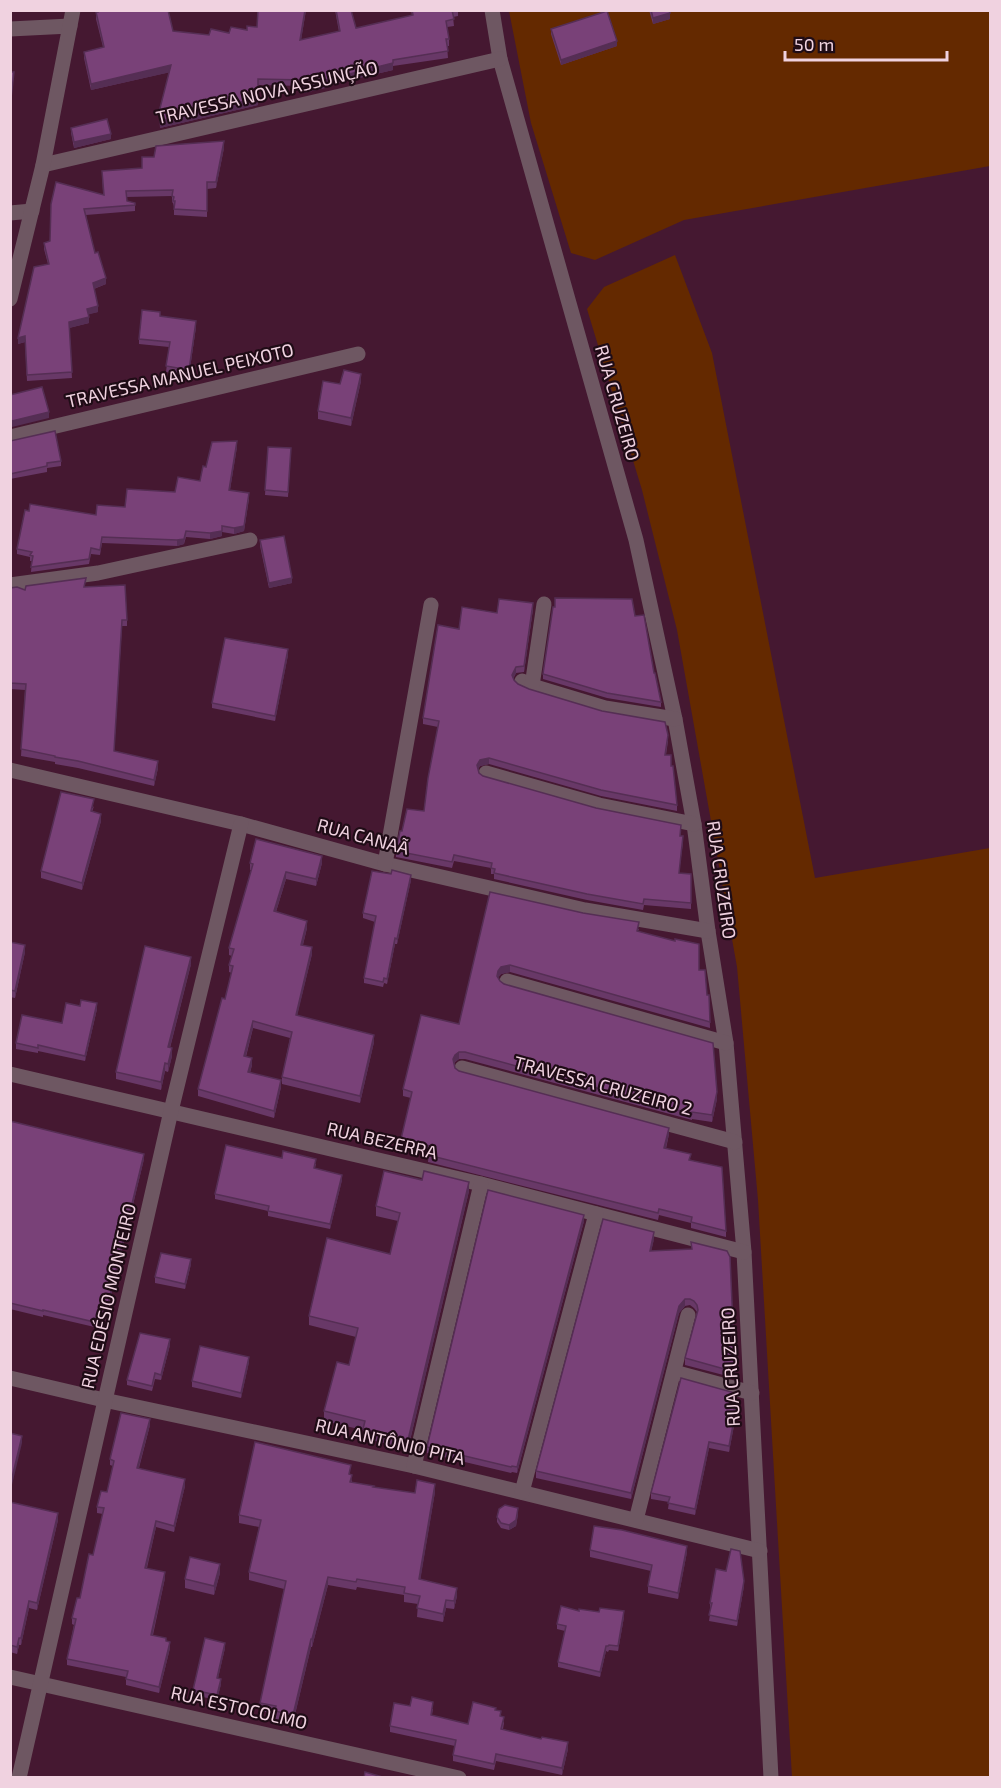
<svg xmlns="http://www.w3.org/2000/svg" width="1001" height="1788" viewBox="0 0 1001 1788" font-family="'Exo 2',sans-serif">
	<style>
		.green { fill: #642900 }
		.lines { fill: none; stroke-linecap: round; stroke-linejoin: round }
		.minor { stroke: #6e5762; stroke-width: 15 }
		.wall { fill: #683867 }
		.shaded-wall { fill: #552e54 }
		.building { fill: #794178; stroke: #552e54; stroke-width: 1.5 }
		.labels { text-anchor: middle; stroke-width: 4.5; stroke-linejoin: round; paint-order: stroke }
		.street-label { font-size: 18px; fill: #f0d2e0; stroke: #1f0c16 }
	</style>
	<rect width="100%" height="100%" fill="#451831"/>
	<!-- green -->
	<g class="green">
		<path d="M509,11H990V166L684,220L595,260L571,253L531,123Z"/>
		<path d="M675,255L712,353L815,878L990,848V1777H792L758,1200L737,967L677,630L642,490L587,309L604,287Z"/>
	</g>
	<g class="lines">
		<!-- minor -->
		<g class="minor">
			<path d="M492,10L500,59L636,540L675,719L694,824L708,931L726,1043L744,1252L771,1778"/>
			<path d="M10,29L70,26"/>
			<path d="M43,165L500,59"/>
			<path d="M10,213L32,211"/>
			<path d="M10,299L43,165L73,10"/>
			<path d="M10,437L358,354"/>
			<path d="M10,585L98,573L250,540"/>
			<path d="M522,681L532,686L605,708L675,719"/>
			<path d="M532,686L544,604"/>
			<path d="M10,770L241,824L385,864L585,910L708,931"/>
			<path d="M486,773L599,805L694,824"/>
			<path d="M385,864L431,605"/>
			<path d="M507,981L726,1043"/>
			<path d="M462,1068L735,1142"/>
			<path d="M10,1074L481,1184L744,1252"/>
			<path d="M674,1372L752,1393"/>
			<path d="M10,1378L104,1400L414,1466L760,1551"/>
			<path d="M414,1466L481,1184"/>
			<path d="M522,1492L596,1214"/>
			<path d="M636,1520L688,1315"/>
			<path d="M10,1677L459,1778"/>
			<path d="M19,1778L171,1111L241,824"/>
		</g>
	</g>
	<!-- wall -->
	<g class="wall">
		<path d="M96,10H168L173,31L209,35L247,30L257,27L258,10H306L301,40L339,32L335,10H351L356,28L412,16L411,10H458V16L453,17L454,26L447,27L449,39V46H447L448,58L393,66V70L325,86V88L304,93L303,86L258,85V105L160,128L159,112L170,72L91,90L84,58V52L103,47L96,19Z"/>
		<path d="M649,10H669L670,19L653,24Z"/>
		<path d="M551,29L617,46L561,65L551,34Z"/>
		<path d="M71,128L111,139L74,148L71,133Z"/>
		<path d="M224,148L216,188L207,189V217L174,215V207L173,203L172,202V196L126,197L127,201L135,203V211L86,215L95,253L106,284L94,289L98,312L88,314L89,323L69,328L72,378L27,381L25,342L18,344L48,264L44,249V243L50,241L51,204L103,194L102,171L142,168L154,157Z"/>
		<path d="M160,316L196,327L189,375L166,372L169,347L139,344V339Z"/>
		<path d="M361,381L351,426L318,419V411L340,384Z"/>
		<path d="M10,441L61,461V466L47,468V472L10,479Z"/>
		<path d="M237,447L230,490L249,499L244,531L234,534L222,532V536L210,539L186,537L184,544L177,546L102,543L100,555L91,554L89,564L31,572L32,561H30V557L17,554V549L29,511L96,515L175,492L200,481L206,467Z"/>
		<path d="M268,447L291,448L288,497L265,495Z"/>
		<path d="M260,540L292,583L269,588L260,546Z"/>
		<path d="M85,587L127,620V626H122L114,751L158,768L154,786L78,768L55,764V762L21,756L25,690L10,689V588L25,590Z"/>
		<path d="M533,609L524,672L516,673L513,679L518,684L529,689L668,741L666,755L671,766L677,805V811L601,796L489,764L480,766L478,769L479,773L483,776L680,836L683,842L679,873L691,874V909L644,905L643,910L587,900L494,879V874H491V868L454,861L452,868L396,857V851L402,831L424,811L438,727L423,724V718L459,629L497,613Z"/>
		<path d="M635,616L654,673L661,702V707L607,698L543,679V674Z"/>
		<path d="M288,655L275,721L212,708V703Z"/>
		<path d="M94,806L92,812L101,821L82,890L41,878V871Z"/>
		<path d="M250,863H322L316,886L286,879L276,912L307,928L303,945L312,954L297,1015L374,1042L360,1103L282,1084V1077L290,1038L253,1028L246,1057L252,1065L250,1073L281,1087L274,1118L198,1096V1089L225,999L232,973L229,972V965L232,956L229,955V948L252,870H250Z"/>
		<path d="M411,880L397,944H395L387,984L384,983L383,987L364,983V978L375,922L363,918V913Z"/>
		<path d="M490,892L639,929L638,931L699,970L707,995H709L710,1028L510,972L501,974L498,977L500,981L717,1099L712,1122L692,1119V1120L465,1059H459L455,1062L454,1064L455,1068L459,1071L669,1134L666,1149L691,1160L726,1231V1237L691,1228V1223L659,1215L658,1220L428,1162L429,1152L401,1145V1139L411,1098L403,1096V1089L459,1024Z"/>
		<path d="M10,942L25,952L15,998L10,997Z"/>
		<path d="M191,964L170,1048L172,1056L168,1072L165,1071L161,1090L116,1079V1072Z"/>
		<path d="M80,1006L97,1009L85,1061L38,1051V1053L16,1049V1043L62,1023Z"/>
		<path d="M10,1121L144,1159L103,1329L43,1315V1317L10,1309Z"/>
		<path d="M282,1158L316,1164L315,1168L342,1180L330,1229L268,1216V1211L215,1199V1194Z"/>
		<path d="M469,1191L408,1449L363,1438V1430L324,1421V1411L349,1365L356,1337L309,1325V1316L390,1254L398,1221L376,1216V1206Z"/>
		<path d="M584,1221L517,1473L512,1472L511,1473L427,1453V1447Z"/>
		<path d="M654,1239L651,1251L730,1257L735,1378L685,1365V1358L697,1312L694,1308L690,1305L685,1306L679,1313L631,1499L536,1478V1471Z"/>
		<path d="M191,1264L185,1289L155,1283V1277Z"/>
		<path d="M170,1345L161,1380L155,1379L152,1391L127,1385V1380Z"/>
		<path d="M249,1362L241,1398L192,1387V1381Z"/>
		<path d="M735,1409L736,1415L729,1452L709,1448L695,1515L668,1509L669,1502L651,1499V1493Z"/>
		<path d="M150,1425L139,1468L185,1486L174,1532L156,1527L147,1568L165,1578L153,1635L166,1641L170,1648L159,1693L126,1685V1677L67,1665V1659L74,1625L72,1624V1618L80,1598L93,1555L103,1514L97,1513V1507L107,1492L113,1466L110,1465V1459Z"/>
		<path d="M350,1474L352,1482L373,1487L415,1493L435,1492L420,1580L457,1596L454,1609L446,1608L443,1622L417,1617L418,1604L404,1602V1595L357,1587L356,1590L328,1585L312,1647H311L293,1723L275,1719V1714L260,1711V1703L284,1589L249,1580V1572L259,1527L239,1523V1515Z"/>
		<path d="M10,1502L58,1520L37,1610L29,1608L21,1645H19L17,1654L10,1652Z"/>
		<path d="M518,1514L516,1526L509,1530L501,1528L497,1522V1517Z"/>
		<path d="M590,1550L687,1552L678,1599L648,1593V1586L651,1571L590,1557Z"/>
		<path d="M726,1571L744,1586L737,1626L709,1621L711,1608H710V1603Z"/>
		<path d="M220,1573L214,1595L185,1588V1579Z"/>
		<path d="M579,1611L624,1617L618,1651L609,1650L608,1652L606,1651L600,1677L558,1667V1662L565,1631L557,1629V1624Z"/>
		<path d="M225,1648L218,1678L221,1684L217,1700L193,1695V1690Z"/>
		<path d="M410,1706L433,1709L432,1715L468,1724L496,1710L501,1716L504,1723L503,1729L568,1749L562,1775L496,1761L494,1770L453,1761V1755L455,1746L390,1732V1726Z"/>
	</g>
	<!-- shaded-wall -->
	<g class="shaded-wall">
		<path d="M305,10H306L300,47V40Z"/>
		<path d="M670,13V19L653,24V18Z"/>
		<path d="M617,41V46L561,65V60Z"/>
		<path d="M393,63V70L325,86V88L304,93V87L325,80Z"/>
		<path d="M171,65V72L91,90V84Z"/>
		<path d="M258,98V105L160,128V121Z"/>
		<path d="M111,134V139L74,148V142Z"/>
		<path d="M224,141V148L216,188V182Z"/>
		<path d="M106,278V284L93,289V283Z"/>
		<path d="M98,306V312L87,315V309Z"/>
		<path d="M89,317V323L69,328V322Z"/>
		<path d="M196,321V327L189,375V370Z"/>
		<path d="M25,336V342L18,344V338Z"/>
		<path d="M361,374V381L351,426V418Z"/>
		<path d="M49,412V418L12,427V421Z"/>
		<path d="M237,441V447L229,495V490Z"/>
		<path d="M249,493L244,531L234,534V528Z"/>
		<path d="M222,526V536L210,539V533Z"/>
		<path d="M186,531L184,544L177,546V540Z"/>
		<path d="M292,578V583L269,588V583Z"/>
		<path d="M533,603V609L524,672V666Z"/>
		<path d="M288,649V655L275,721V716Z"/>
		<path d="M516,667V673L512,681V675Z"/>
		<path d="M489,758V764L480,766L477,771V765L480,760Z"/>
		<path d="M158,761V768L154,786V780Z"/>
		<path d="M101,814V821L82,890V883Z"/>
		<path d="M322,856V863L316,886V879Z"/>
		<path d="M286,872V879L274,918V911Z"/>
		<path d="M411,875V880L397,944V939Z"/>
		<path d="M307,921V928L301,952V945Z"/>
		<path d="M395,938V944L387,984V979Z"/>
		<path d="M25,945V952L15,998V991Z"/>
		<path d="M312,947V954L296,1021V1015Z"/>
		<path d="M191,957V964L168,1055V1047Z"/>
		<path d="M510,965V972L501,974L498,978V971L501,967Z"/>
		<path d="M97,1003V1009L85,1061V1056Z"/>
		<path d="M253,1021V1028L244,1063V1056Z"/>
		<path d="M374,1035V1042L360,1103V1096Z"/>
		<path d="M172,1048V1056L168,1072V1064Z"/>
		<path d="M459,1052V1059L455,1062L453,1066V1059L455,1055Z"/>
		<path d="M252,1058V1065L248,1079V1072Z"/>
		<path d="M165,1063V1071L161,1090V1082Z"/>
		<path d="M281,1080V1087L274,1118V1111Z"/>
		<path d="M717,1092V1099L712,1122V1115Z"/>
		<path d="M669,1128V1134L664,1155V1148Z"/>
		<path d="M144,1154V1159L103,1329V1324Z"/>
		<path d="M342,1175V1180L330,1229V1224Z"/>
		<path d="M469,1182V1191L408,1449V1440Z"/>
		<path d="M584,1215V1221L517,1473V1467Z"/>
		<path d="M654,1232V1239L650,1257V1251Z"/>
		<path d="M191,1259V1264L185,1289V1284Z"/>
		<path d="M685,1299V1306L679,1313L631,1499V1493L679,1306Z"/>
		<path d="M170,1339V1345L161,1380V1375Z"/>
		<path d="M249,1357V1362L241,1398V1393Z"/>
		<path d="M736,1409V1415L729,1452V1446Z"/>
		<path d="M150,1419V1425L137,1474V1468Z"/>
		<path d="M22,1436V1443L10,1493V1486Z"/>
		<path d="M709,1442V1448L695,1515V1509Z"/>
		<path d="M185,1479V1486L174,1532V1526Z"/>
		<path d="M435,1484V1492L419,1588V1579Z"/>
		<path d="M518,1508V1514L516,1526L509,1530V1525Z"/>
		<path d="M58,1513V1520L37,1610V1603Z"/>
		<path d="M156,1521V1527L145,1574V1568Z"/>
		<path d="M687,1546V1552L678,1599V1593Z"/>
		<path d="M220,1564V1573L214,1595V1586Z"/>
		<path d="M165,1572V1578L151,1641V1635Z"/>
		<path d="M328,1577V1585L312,1647V1639Z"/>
		<path d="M744,1581V1586L737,1626V1621Z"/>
		<path d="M457,1588V1596L454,1609V1601Z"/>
		<path d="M446,1600V1608L443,1622V1614Z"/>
		<path d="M29,1601V1608L21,1645V1638Z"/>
		<path d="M624,1611V1617L618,1651V1646Z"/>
		<path d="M19,1638V1645L17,1654V1647Z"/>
		<path d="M311,1639V1647L293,1723V1715Z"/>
		<path d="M170,1642V1648L159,1693V1687Z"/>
		<path d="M225,1643V1648L217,1683V1678Z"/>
		<path d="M606,1646V1651L600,1677V1672Z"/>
		<path d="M221,1679V1684L217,1700V1695Z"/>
		<path d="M568,1742V1749L562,1775V1768Z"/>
	</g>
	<!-- building -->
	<g class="building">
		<path d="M98,10H168L173,31L209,35L211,29L229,33L231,27L247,30V26L257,27L258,10H305L300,40L340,31L336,10H351L356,28L413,15L412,10H452L454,19L446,21L449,39H446L448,51L393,60V63L325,80V81L304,87L303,80L258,79V98L160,121L161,113L159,112L171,65L91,84L84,52L104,47L96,12H98Z"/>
		<path d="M651,10H669L670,13L653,18Z"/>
		<path d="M607,11L617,41L561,60L551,29Z"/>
		<path d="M10,72H14L10,107Z"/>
		<path d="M107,119L111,134L74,142L71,128Z"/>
		<path d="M224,141L216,182H207V211L174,209L175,201H173L174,197L172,196L173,190L126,191L127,201L135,203V205L84,209L95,253L98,252L106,278L93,283L98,306L87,309L89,317L69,322L72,372L27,375L25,336L18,338L34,267L49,264L44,243L50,241L51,204L56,182L104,195L102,171L142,168V157H154L156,146Z"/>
		<path d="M10,217L11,248L10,251Z"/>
		<path d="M142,310L160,312V316L196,321L189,370L166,366L170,342L139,339Z"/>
		<path d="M344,370L361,374L351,418L318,411L323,381L340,384Z"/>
		<path d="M42,387L49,412L12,421L10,417V395Z"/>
		<path d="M55,431L61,461L47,463V466L10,474V441Z"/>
		<path d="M237,441L229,490L249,493L244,526L234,528L222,526V531L210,533L186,531L184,539L177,540L102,537L100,550L91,548L89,559L31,567L33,556L30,555L32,552L17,549L25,510L29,511L30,504L96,515L97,505L125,507L127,489L175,492L178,477L200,481L203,466L206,467L212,442Z"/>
		<path d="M268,447L291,448L288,492L265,490Z"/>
		<path d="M284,536L292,578L269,583L260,540Z"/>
		<path d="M86,578L84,587L125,585L127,620H122L114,751L158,761L154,780L78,761L55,757V756L21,749L26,684L10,683V588L17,587L25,590L26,586Z"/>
		<path d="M555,598L632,599L635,616L644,615L654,673H655L661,702L607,693L543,674L553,607H555Z"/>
		<path d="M499,599L533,603L524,666L516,667L512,675L514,680L518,684L529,689L602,711L665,722L668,735L665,755H671V766H673L677,805L601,790L489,758L480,760L477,765L479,773L483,776L596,808L681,825L680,836H683L679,873L691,874V903L644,899L643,904L587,894L494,873L495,869L491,868L492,863L454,855L452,862L396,851L400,831H402L407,809L424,811L428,778L439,721L423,718L438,625L459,629L462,607L497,613Z"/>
		<path d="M225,638L288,649L275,716L212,703Z"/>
		<path d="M61,792L94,799L91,811L101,814L82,883L41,871Z"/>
		<path d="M256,839L322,856L316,879L286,872L274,911L307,921L301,945L312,947L296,1015L374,1035L360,1096L282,1077L292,1032L253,1021L244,1056L252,1058L248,1072L281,1080L274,1111L198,1089L222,998L225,999L233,966L229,965L234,949L229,948L253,864L250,863Z"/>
		<path d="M392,870L411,875L397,939L395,938L387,979L384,978L383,982L364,978L376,916L363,913L372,871L391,874Z"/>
		<path d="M490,892L583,913L639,922L637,931L675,941V939L699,944V970H705L707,995H709L710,1022L510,965L501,967L498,971L497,976L500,981L504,984L713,1043L717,1092L712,1115L692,1112V1114L465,1052H459L455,1055L453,1059L455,1068L459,1071L669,1128L664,1148L691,1154L689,1160L722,1167L726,1231L691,1222L692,1217L659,1209L658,1213L428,1155L430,1146L401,1139L412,1092L403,1089L421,1015L459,1024Z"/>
		<path d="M10,942L25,945L15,991L10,990Z"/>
		<path d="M145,946L191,957L168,1047L172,1048L168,1064L165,1063L161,1082L116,1072Z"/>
		<path d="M81,1000L97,1003L85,1056L38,1045V1048L16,1043L22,1015L62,1023L66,1003L80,1006Z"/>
		<path d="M10,1121L144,1154L103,1324L43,1310V1311L10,1303Z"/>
		<path d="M226,1145L282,1158L283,1151L316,1159L314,1168L342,1175L330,1224L268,1211L269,1206L215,1194Z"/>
		<path d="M384,1171L422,1180L424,1171L469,1182L408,1440L363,1429L365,1421L324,1411L337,1362L349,1365L358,1328L309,1316L327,1238L390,1254L400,1213L376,1206Z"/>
		<path d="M488,1190L584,1215L517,1467L512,1466L511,1467L427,1447Z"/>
		<path d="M603,1219L654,1232L650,1251L692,1249L691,1242L727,1251L730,1257L735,1372L685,1358L698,1310L697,1305L694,1301L690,1299H685L679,1306L631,1493L536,1471Z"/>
		<path d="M161,1253L191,1259L185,1284L155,1277Z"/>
		<path d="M140,1333L170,1339L161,1375L155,1373L152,1386L127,1380Z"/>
		<path d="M200,1346L249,1357L241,1393L192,1381Z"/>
		<path d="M681,1378L735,1393L734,1409H736L729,1446L709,1442L695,1509L668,1503L670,1497L651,1493Z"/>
		<path d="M121,1413L150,1419L137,1468L185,1479L174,1526L156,1521L145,1568L165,1572L151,1635L166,1638V1641L170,1642L159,1687L126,1679L128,1671L67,1659L76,1619L72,1618L77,1598H80L89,1554L93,1555L104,1508L97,1507L101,1491L107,1492L114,1461L110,1459Z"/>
		<path d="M10,1433L22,1436L10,1486Z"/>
		<path d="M255,1442L351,1465L349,1474L352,1475L350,1482L374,1486L373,1487L415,1493L417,1480L435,1484L419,1579L457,1588L454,1601L446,1600L443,1614L417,1608L420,1596L404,1593L405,1587L357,1579L356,1582L328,1577L312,1639H311L293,1715L275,1711L276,1706L260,1703L286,1581L249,1572L261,1520L239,1515Z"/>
		<path d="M10,1502L58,1513L37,1603L29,1601L21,1638H19L17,1647L10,1645Z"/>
		<path d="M505,1505L518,1508L516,1520L509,1525L501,1523L497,1517L499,1509Z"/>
		<path d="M594,1526L622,1530L687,1546L678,1593L648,1586L652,1565L590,1550Z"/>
		<path d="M731,1549L740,1551L744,1581L737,1621L709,1615L712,1603H710L716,1569L726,1571Z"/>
		<path d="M190,1557L220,1564L214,1586L185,1579Z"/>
		<path d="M561,1606L579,1611V1609L599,1612L600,1608L624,1611L618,1646L609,1645L608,1646H606L600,1672L558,1662L566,1626L557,1624Z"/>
		<path d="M205,1638L225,1643L217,1678L221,1679L217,1695L193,1690Z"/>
		<path d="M412,1697L433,1702L431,1715L468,1724L473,1702L496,1708L495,1710L501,1711L500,1716L504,1717L501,1729L541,1739L542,1737L568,1742L562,1768L496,1754L494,1764L453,1755L456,1740L390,1726L394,1703L410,1706Z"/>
		<path d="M365,1772L386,1778H364Z"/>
	</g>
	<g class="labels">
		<!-- street labels -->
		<g class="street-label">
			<text transform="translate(267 93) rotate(-13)" y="6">TRAVESSA NOVA ASSUNÇÃO</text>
			<text transform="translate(180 376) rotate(-13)" y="6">TRAVESSA MANUEL PEIXOTO</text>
			<text transform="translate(617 403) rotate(74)" y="6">RUA CRUZEIRO</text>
			<text transform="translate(363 837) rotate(15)" y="6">RUA CANAÃ</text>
			<text transform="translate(721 880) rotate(82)" y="6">RUA CRUZEIRO</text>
			<text transform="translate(603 1086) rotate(15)" y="6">TRAVESSA CRUZEIRO 2</text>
			<text transform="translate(382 1141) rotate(13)" y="6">RUA BEZERRA</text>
			<text transform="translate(109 1296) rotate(-77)" y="6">RUA EDÉSIO MONTEIRO</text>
			<text transform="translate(731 1367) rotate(-93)" y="6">RUA CRUZEIRO</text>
			<text transform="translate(390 1442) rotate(13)" y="6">RUA ANTÔNIO PITA</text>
			<text transform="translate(239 1708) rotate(13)" y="6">RUA ESTOCOLMO</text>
		</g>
	</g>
	<!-- border -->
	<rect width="1001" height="1788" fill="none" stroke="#f0d2e0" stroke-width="24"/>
	<!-- scale -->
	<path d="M785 51v9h162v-9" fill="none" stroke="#f0d2e0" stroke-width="3"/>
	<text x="794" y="51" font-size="18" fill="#f0d2e0" stroke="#1f0c16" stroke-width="4.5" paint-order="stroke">50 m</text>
</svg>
